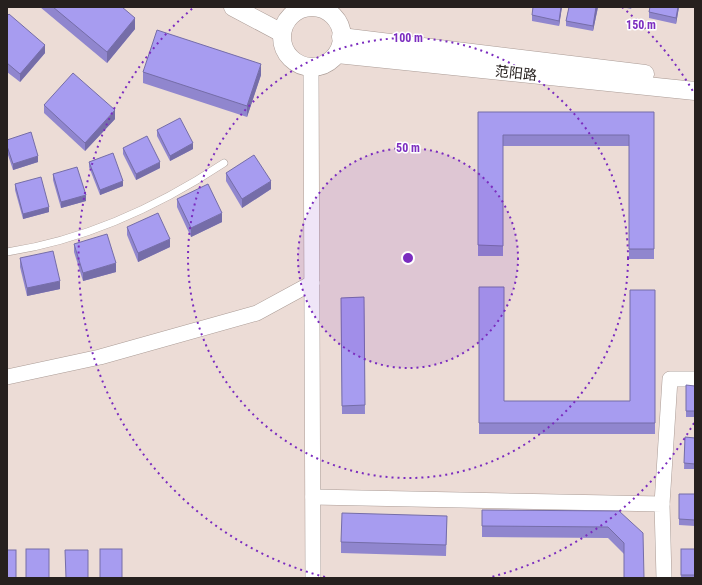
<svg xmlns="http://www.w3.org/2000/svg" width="702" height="585" viewBox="0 0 702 585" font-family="'Roboto Condensed','Noto Sans SC',sans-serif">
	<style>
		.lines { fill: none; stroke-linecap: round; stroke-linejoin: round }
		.service-casing { stroke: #ab9c96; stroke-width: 8 }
		.minor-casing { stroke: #ab9c96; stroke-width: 16 }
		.tertiary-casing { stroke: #ab9c96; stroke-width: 19 }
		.service { stroke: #fff; stroke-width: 7 }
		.minor { stroke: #fff; stroke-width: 15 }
		.tertiary { stroke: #fff; stroke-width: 18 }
		.wall { fill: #9086ce }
		.shaded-wall { fill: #756da8 }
		.building { fill: #a79cf0; stroke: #756da8 }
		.ring { fill: none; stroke: #7b2cbf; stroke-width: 2; stroke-dasharray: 2 4 }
		.labels { text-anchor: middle; stroke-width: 3; stroke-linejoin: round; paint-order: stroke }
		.street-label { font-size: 14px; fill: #26201e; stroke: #fff }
		.centre { fill: #7b2cbf; stroke: #fff; stroke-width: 2 }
		.ring-label { font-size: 12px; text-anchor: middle; font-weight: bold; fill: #7b2cbf; stroke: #fff; stroke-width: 3; stroke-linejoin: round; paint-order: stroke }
	</style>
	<rect width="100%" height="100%" fill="#ecdcd6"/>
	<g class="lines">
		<defs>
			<path id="service" d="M7,252C85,240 159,206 224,163"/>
			<g id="minor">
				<path d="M311,67L313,578"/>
				<path d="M7,377L100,357L257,313L312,283"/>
				<path d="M313,497L662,504L664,578"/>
				<path d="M662,504L670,379H695"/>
			</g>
			<g id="tertiary">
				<path d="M233,7L282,33"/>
				<circle cx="312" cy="37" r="30"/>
				<path d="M341,37L645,74"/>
				<path d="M337,54L695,91"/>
			</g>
		</defs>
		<!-- service casing -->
		<use href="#service" class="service-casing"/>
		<!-- minor casing -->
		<use href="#minor" class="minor-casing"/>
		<!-- tertiary casing -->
		<use href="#tertiary" class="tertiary-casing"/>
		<!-- service -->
		<use href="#service" class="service"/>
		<!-- minor -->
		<use href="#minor" class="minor"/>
		<!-- tertiary -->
		<use href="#tertiary" class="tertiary"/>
	</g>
	<!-- wall -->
	<g class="wall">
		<path d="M40,7H122L135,29L107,63Z"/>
		<path d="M562,7L559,26L532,21V15Z"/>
		<path d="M569,7H598L593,31L566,26V21Z"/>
		<path d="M623,7H632L631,9Z"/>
		<path d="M650,7H679L676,24L649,18V12Z"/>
		<path d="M7,16L45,53L20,82L7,72Z"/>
		<path d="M143,72L261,75L247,117L143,83Z"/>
		<path d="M44,105L115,119L85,151L44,113Z"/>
		<path d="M478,112H654V259H629V146H503V256H478Z"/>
		<path d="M157,130L193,149L170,161L157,136Z"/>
		<path d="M7,140L38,162L13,170L7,152Z"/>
		<path d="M123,148L160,168L136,180L123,154Z"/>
		<path d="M89,162L123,186L100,195L89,167Z"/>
		<path d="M226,173L271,189L242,208L226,181Z"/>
		<path d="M53,174L86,201L61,208L53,180Z"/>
		<path d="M15,184L49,212L23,219L15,190Z"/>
		<path d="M177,199L222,222L191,237L177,207Z"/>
		<path d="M127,227L170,247L138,262L127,235Z"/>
		<path d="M74,244L116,272L83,281L74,252Z"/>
		<path d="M20,258L60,289L27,296L20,267Z"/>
		<path d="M479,287L504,401H630L655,290V434H479Z"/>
		<path d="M364,297L365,414H342L341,298Z"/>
		<path d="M695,386V417H686V411Z"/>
		<path d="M685,437L695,438V469H684Z"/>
		<path d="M695,494V526L679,525V519Z"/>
		<path d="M482,510L619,511L644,578L624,554L608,538L482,537Z"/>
		<path d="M447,516L446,556L341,553V542Z"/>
		<path d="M695,549V578H681V575Z"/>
	</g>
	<!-- shaded-wall -->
	<g class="shaded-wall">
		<path d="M561,7H562L559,26V21Z"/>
		<path d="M596,7H598L593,31V26Z"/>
		<path d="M678,7H679L676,24V18Z"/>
		<path d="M135,18V29L107,63V52Z"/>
		<path d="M45,45V53L20,82V74Z"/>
		<path d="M261,64V75L247,117V106Z"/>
		<path d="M115,110V119L85,151V143Z"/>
		<path d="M193,143V149L170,161V156Z"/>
		<path d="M38,156V162L13,170V164Z"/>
		<path d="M160,162V168L136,180V174Z"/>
		<path d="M123,181V186L100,195V190Z"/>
		<path d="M271,181V189L242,208V199Z"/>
		<path d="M86,195V201L61,208V202Z"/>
		<path d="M49,207V212L23,219V214Z"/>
		<path d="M222,213V222L191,237V228Z"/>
		<path d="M170,239V247L138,262V253Z"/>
		<path d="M116,263V272L83,281V273Z"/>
		<path d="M60,281V289L27,296V288Z"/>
	</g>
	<!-- building -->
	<g class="building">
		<path d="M53,7H122L135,18L107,52Z"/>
		<path d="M533,7H561L559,21L532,15Z"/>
		<path d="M569,7H596L593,26L566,21Z"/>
		<path d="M650,7H678L676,18L649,12Z"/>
		<path d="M9,14L45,45L20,74L7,63V16Z"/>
		<path d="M157,30L261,64L247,106L143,72Z"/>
		<path d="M73,73L115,110L85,143L44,105Z"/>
		<path d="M478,112H654V249H629V135H503V246L478,245Z"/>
		<path d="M180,118L193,143L170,156L157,130Z"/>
		<path d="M31,132L38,156L13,164L7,146V140Z"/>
		<path d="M147,136L160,162L136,174L123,148Z"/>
		<path d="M113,153L123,181L100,190L89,162Z"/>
		<path d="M254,155L271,181L242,199L226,173Z"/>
		<path d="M77,167L86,195L61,202L53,174Z"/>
		<path d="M41,177L49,207L23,214L15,184Z"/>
		<path d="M208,184L222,213L191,228L177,199Z"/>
		<path d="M158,213L170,239L138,253L127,227Z"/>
		<path d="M107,234L116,263L83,273L74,244Z"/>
		<path d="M53,251L60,281L27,288L20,258Z"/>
		<path d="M479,287H504V401H630V290H655V423H479Z"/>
		<path d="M364,297L365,405L342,406L341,298Z"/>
		<path d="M686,385L695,386V411H686Z"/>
		<path d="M685,437L695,438V464L684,463Z"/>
		<path d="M679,494H695V520L679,519Z"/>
		<path d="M482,510L619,511L643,533L644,578H624V543L608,527L482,526Z"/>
		<path d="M342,513L447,516L446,545L341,542Z"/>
		<rect x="26" y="549" width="23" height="29"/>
		<rect x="100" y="549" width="22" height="29"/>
		<rect x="681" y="549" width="14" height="26"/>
		<rect x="7" y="550" width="9" height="28"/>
		<path d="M65,550H88V578H66Z"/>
	</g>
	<!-- distance rings -->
	<circle cx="408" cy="258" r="110" fill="#7b2cbf" fill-opacity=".12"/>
	<g class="ring">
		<circle cx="408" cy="258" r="110"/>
		<circle cx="408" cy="258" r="220"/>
		<path d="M694 423A330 330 0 0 1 491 577M325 577A330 330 0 0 1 194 7M622 7A330 330 0 0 1 694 93"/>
	</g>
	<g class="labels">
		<!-- street labels -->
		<g class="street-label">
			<text transform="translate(516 73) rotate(6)" y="5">范阳路</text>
		</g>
	</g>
	<circle cx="408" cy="258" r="6" class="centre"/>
	<g class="ring-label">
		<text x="641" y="29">150 m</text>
		<text x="408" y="42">100 m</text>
		<text x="408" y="152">50 m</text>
	</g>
	<!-- border -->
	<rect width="702" height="585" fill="none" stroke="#26201e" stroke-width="16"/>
</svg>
